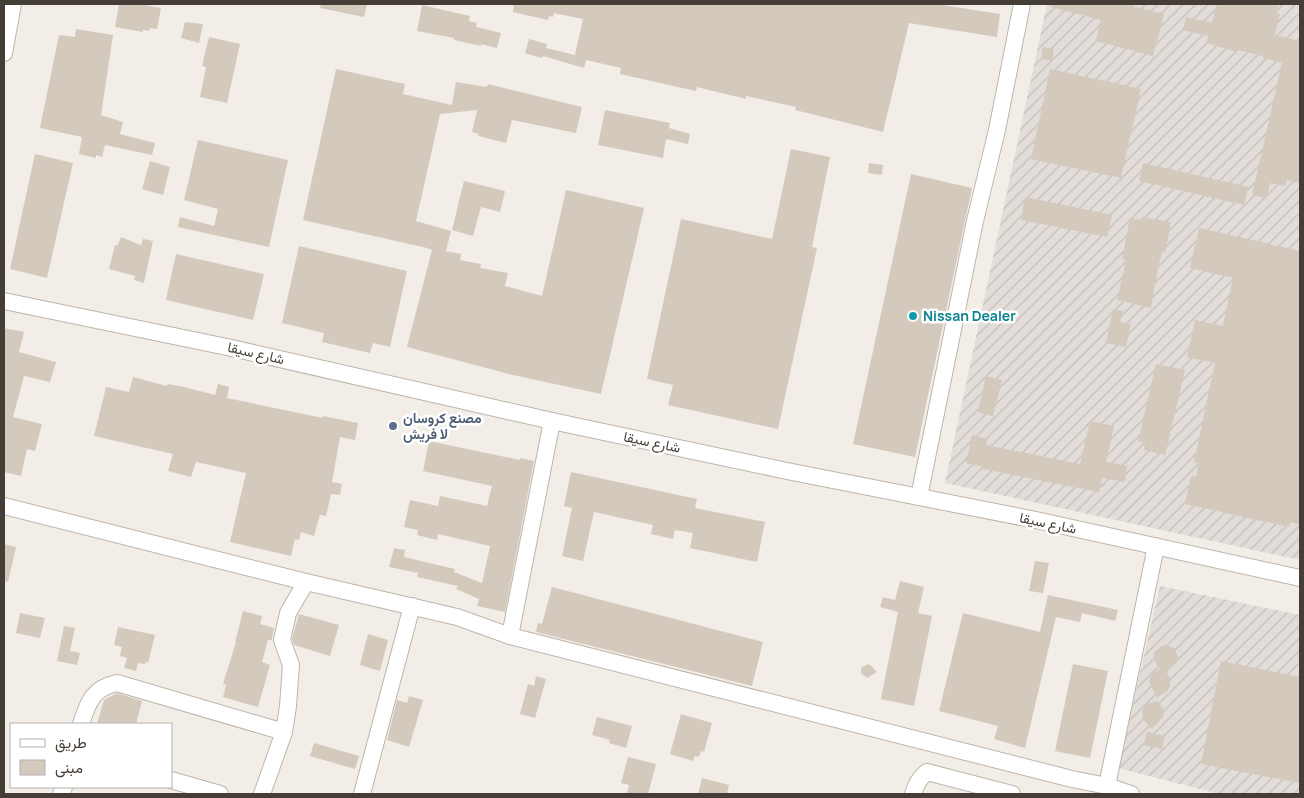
<svg xmlns="http://www.w3.org/2000/svg" width="1304" height="798" viewBox="0 0 1304 798" font-family="Manrope,Vazirmatn,sans-serif">
	<style>
		.industrial { fill: url(#industrial-furrows) }
		.building { fill: #d3c9bd }
		.lines { fill: none; stroke-linecap: round; stroke-linejoin: round }
		.minor-casing { stroke: #bdb5aa; stroke-width: 18 }
		.minor { stroke: #fff; stroke-width: 16 }
		.culture-dot { fill: #0f9aa8; stroke: #fff; stroke-width: 2 }
		.service-dot { fill: #5c6f8a; stroke: #fff; stroke-width: 2 }
		.labels { text-anchor: middle; stroke-width: 5; stroke-linejoin: round; paint-order: stroke }
		.culture-label { font-size: 14px; font-weight: bold; fill: #0d838f; stroke: #fff; text-anchor: start }
		.street-label { font-size: 14px; fill: #453e36; stroke: #fff }
		.service-label { font-size: 14px; font-weight: bold; fill: #4e5e75; stroke: #fff; text-anchor: start }
	</style>
	<defs>
		<pattern id="industrial-furrows" width="10" height="10" patternUnits="userSpaceOnUse" patternTransform="scale(1.25)"><rect width="10" height="10" fill="#e2ddd8"/><path d="M-1 1l2-2M0 10L10 0M9 11l2-2" fill="none" stroke="#c3bfba"/></pattern>
	</defs>
	<rect width="100%" height="100%" fill="#f2eee7"/>
	<!-- industrial -->
	<g class="industrial">
		<path d="M1047,4H1300V560L945,483Z"/>
		<path d="M1160,586L1300,615V794H1219L1118,768Z"/>
	</g>
	<!-- building -->
	<g class="building">
		<path d="M119,4H139L161,8L157,29L150,28L149,31L143,30V32L115,27Z"/>
		<path d="M321,4H367L364,17L320,8Z"/>
		<path d="M514,4H936L1000,14L997,37L909,23L883,132L795,110L796,107L746,96V99L697,87L696,91L620,74L621,68L586,60L584,68L543,56L542,58L525,53L529,39L547,44L546,48L575,55L583,19L554,13L553,17L549,16L548,20L513,12Z"/>
		<path d="M1051,4H1123L1164,14L1153,56L1096,41L1101,20L1051,7Z"/>
		<path d="M1217,4H1278L1276,13L1280,14L1275,35L1300,41V183L1287,180L1285,186L1270,183L1267,198L1252,195L1282,63L1263,58V56L1238,50L1237,52L1207,43L1208,36L1183,30L1186,17L1212,23Z"/>
		<path d="M422,5L470,16L469,21L477,23L476,27L501,33L497,48L481,44V46L454,40V38L417,31Z"/>
		<path d="M185,22L203,24L199,43L181,38Z"/>
		<path d="M76,29L113,35L101,115L123,122L120,134L155,143L152,155L105,145L102,157L96,155V158L79,154L82,137L40,128L59,35L75,37Z"/>
		<path d="M209,37L240,44L227,103L200,97L206,67L202,66Z"/>
		<path d="M1043,47L1054,49L1052,61L1041,59Z"/>
		<path d="M336,69L405,84L403,94L452,105L456,82L487,87L488,84L582,107L576,133L512,120L506,143L478,136L479,134L472,132L477,110L440,114L416,221L451,231L446,251L461,254L460,260L481,264L480,268L508,273L505,286L542,296L566,190L644,208L601,394L513,375L407,347L432,250L427,248L303,220Z"/>
		<path d="M1050,69L1141,89L1121,178L1031,159Z"/>
		<path d="M605,110L670,123L669,128L690,134L688,144L666,139L663,158L598,145Z"/>
		<path d="M198,140L288,160L269,247L178,227L180,217L214,226L218,209L184,200Z"/>
		<path d="M791,149L830,157L812,247L817,248L778,429L668,405L673,385L647,379L681,219L772,239Z"/>
		<path d="M35,154L73,163L47,278L10,269Z"/>
		<path d="M150,161L170,167L163,195L142,189Z"/>
		<path d="M869,163L883,165L882,175L868,173Z"/>
		<path d="M1143,163L1248,187L1244,205L1139,181Z"/>
		<path d="M911,174L972,188L915,457L853,444Z"/>
		<path d="M464,181L505,191L500,212L481,207L473,236L452,230Z"/>
		<path d="M1025,197L1112,215L1107,237L1021,220Z"/>
		<path d="M1142,217L1171,222L1165,253L1162,252L1158,268L1151,308L1117,300L1124,270L1125,259H1122L1130,218L1141,220Z"/>
		<path d="M1199,228L1300,251V525L1290,522L1289,527L1185,504L1191,476L1196,477L1199,463L1194,462L1215,363L1187,357L1195,320L1223,326L1233,278L1190,268Z"/>
		<path d="M121,237L141,245L143,239L153,241L144,283L134,280L135,276L109,269L115,245H118Z"/>
		<path d="M299,246L407,271L390,347L373,343L370,353L322,342L324,333L282,323Z"/>
		<path d="M176,254L264,274L253,320L166,300Z"/>
		<path d="M1113,309L1123,311L1120,322L1131,324L1126,347L1106,343Z"/>
		<path d="M4,328L24,332L19,352L56,362L50,382L24,376L13,417L42,424L35,451L27,449L21,476L4,472Z"/>
		<path d="M1156,364L1185,370L1165,455L1144,450L1145,443L1138,441Z"/>
		<path d="M986,376L1002,380L993,416L978,412Z"/>
		<path d="M133,377L167,386L168,384L184,387L215,395L218,384L229,387L227,398L323,418V416L358,423L355,440L340,437L332,482L342,484L340,495L331,494L326,516L320,515L314,536L301,532L299,540L295,539L291,556L230,542L246,473L196,462L191,477L168,471L173,454L94,436L106,387L129,392Z"/>
		<path d="M1090,421L1114,426L1106,462L1127,466L1125,482L1102,478L1099,492L983,469V467L966,463L972,435L987,439L986,445L1080,464Z"/>
		<path d="M429,441L520,460V458L534,461L505,612L477,606L479,599L456,589L458,586L417,577L418,573L389,567L394,548L405,550L404,557L455,569L454,572L482,583L490,546L438,534L437,540L417,535L418,530L404,527L410,500L438,506L440,496L487,506L492,486L423,471Z"/>
		<path d="M571,472L697,499L695,508L765,522L757,562L690,548L693,533L675,530L673,539L651,534L653,525L594,512L583,561L562,556L572,508L564,506Z"/>
		<path d="M4,544L16,547L8,582L4,581Z"/>
		<path d="M1035,561L1049,563L1043,593L1029,591Z"/>
		<path d="M900,581L924,587L918,613L932,616L914,706L881,699L898,612L880,607L883,597L895,600Z"/>
		<path d="M552,587L763,642L752,686L536,632L538,623L542,624Z"/>
		<path d="M1048,595L1118,610L1115,621L1082,613L1080,622L1056,617L1025,748L994,739L998,726L939,711L963,613L1040,632Z"/>
		<path d="M243,611L262,616L260,624L274,628L272,639L271,640H268L262,662L270,665L258,707L223,697L226,685L223,684L236,642H235Z"/>
		<path d="M20,613L45,618L40,638L16,633Z"/>
		<path d="M299,614L339,625L330,656L294,645L292,639Z"/>
		<path d="M64,626L75,628L70,651L80,653L77,665L57,661Z"/>
		<path d="M118,627L155,635L148,663L145,662V664L138,663L136,671L124,668L127,658L120,656L122,647L114,645Z"/>
		<path d="M368,634L388,640L380,671L360,665Z"/>
		<path d="M1165,645L1174,648L1178,657L1177,661L1166,671L1170,678V686L1168,690L1157,698L1149,682L1152,674L1160,669L1155,662L1154,653L1161,646Z"/>
		<path d="M1221,661L1300,677V783L1201,764Z"/>
		<path d="M869,664L877,672L867,678L861,673V670L862,667Z"/>
		<path d="M1073,664L1108,671L1090,758L1055,751Z"/>
		<path d="M536,676L546,679L535,718L520,714L528,684L534,686Z"/>
		<path d="M117,693L142,701L136,724H97L104,700Z"/>
		<path d="M409,696L423,700L409,747L387,740L397,700L407,703Z"/>
		<path d="M1157,701L1163,708L1164,716L1152,729L1143,719L1142,711L1147,704Z"/>
		<path d="M681,714L712,723L704,752L701,751L699,757L695,756L693,761L670,754Z"/>
		<path d="M597,717L632,726L626,748L609,743L610,740L592,735Z"/>
		<path d="M1147,732L1165,736L1162,749L1144,745Z"/>
		<path d="M314,743L359,756L355,769L310,756Z"/>
		<path d="M628,757L656,764L648,794L627,793L629,785L621,783Z"/>
		<path d="M702,778L729,785L727,794H698Z"/>
	</g>
	<g class="lines">
		<defs>
			<g id="minor">
				<path d="M4,53L13,4"/>
				<path d="M4,301L227,347L552,421L787,471L1036,520L1300,578"/>
				<path d="M919,497L975,221L997,130L1022,4"/>
				<path d="M4,506L306,582L457,617L510,636L1072,779L1107,786"/>
				<path d="M510,636L552,421"/>
				<path d="M81,724C88,702 93,688 117,683L284,732"/>
				<path d="M171,780L220,794"/>
				<path d="M61,794L64,787"/>
				<path d="M262,794L284,732L288,706L291,665L282,640L288,613L306,582"/>
				<path d="M362,794L412,606"/>
				<path d="M913,794C916,785 919,778 927,772L1012,794"/>
				<path d="M1131,794L1107,786L1156,546"/>
			</g>
		</defs>
		<!-- minor casing -->
		<use href="#minor" class="minor-casing"/>
		<!-- minor -->
		<use href="#minor" class="minor"/>
	</g>
	<!-- markers -->
	<circle class="culture-dot" cx="913" cy="316" r="5"/>
	<circle class="service-dot" cx="393" cy="426" r="5"/>
	<g class="labels">
		<!-- culture labels -->
		<g class="culture-label">
			<text x="923" y="321">Nissan Dealer</text>
		</g>
		<!-- street labels -->
		<g class="street-label">
			<text transform="translate(256 353) rotate(13)" y="5">شارع سيقا</text>
			<text transform="translate(652 442) rotate(12)" y="5">شارع سيقا</text>
			<text transform="translate(1048 523) rotate(12)" y="5">شارع سيقا</text>
		</g>
		<!-- service labels -->
		<g class="service-label">
			<text x="403" y="423">مصنع كروسان<tspan x="403" dy="16">لا فريش</tspan></text>
		</g>
	</g>
	<!-- border -->
	<rect width="1304" height="798" fill="none" stroke="#453e36" stroke-width="10"/>
	<!-- legend -->
	<rect x="10" y="723" width="162" height="65" fill="#ffffff" stroke="#b5b2af"/>
	<rect x="20" y="739" width="25" height="8" fill="#ffffff" stroke="#b5b2af"/>
	<text x="55" y="748" font-size="15" fill="#453e36">طريق</text>
	<rect x="20" y="760" width="25" height="15" fill="#d3c9bd" stroke="#b5b2af"/>
	<text x="55" y="773" font-size="15" fill="#453e36">مبنى</text>
</svg>
